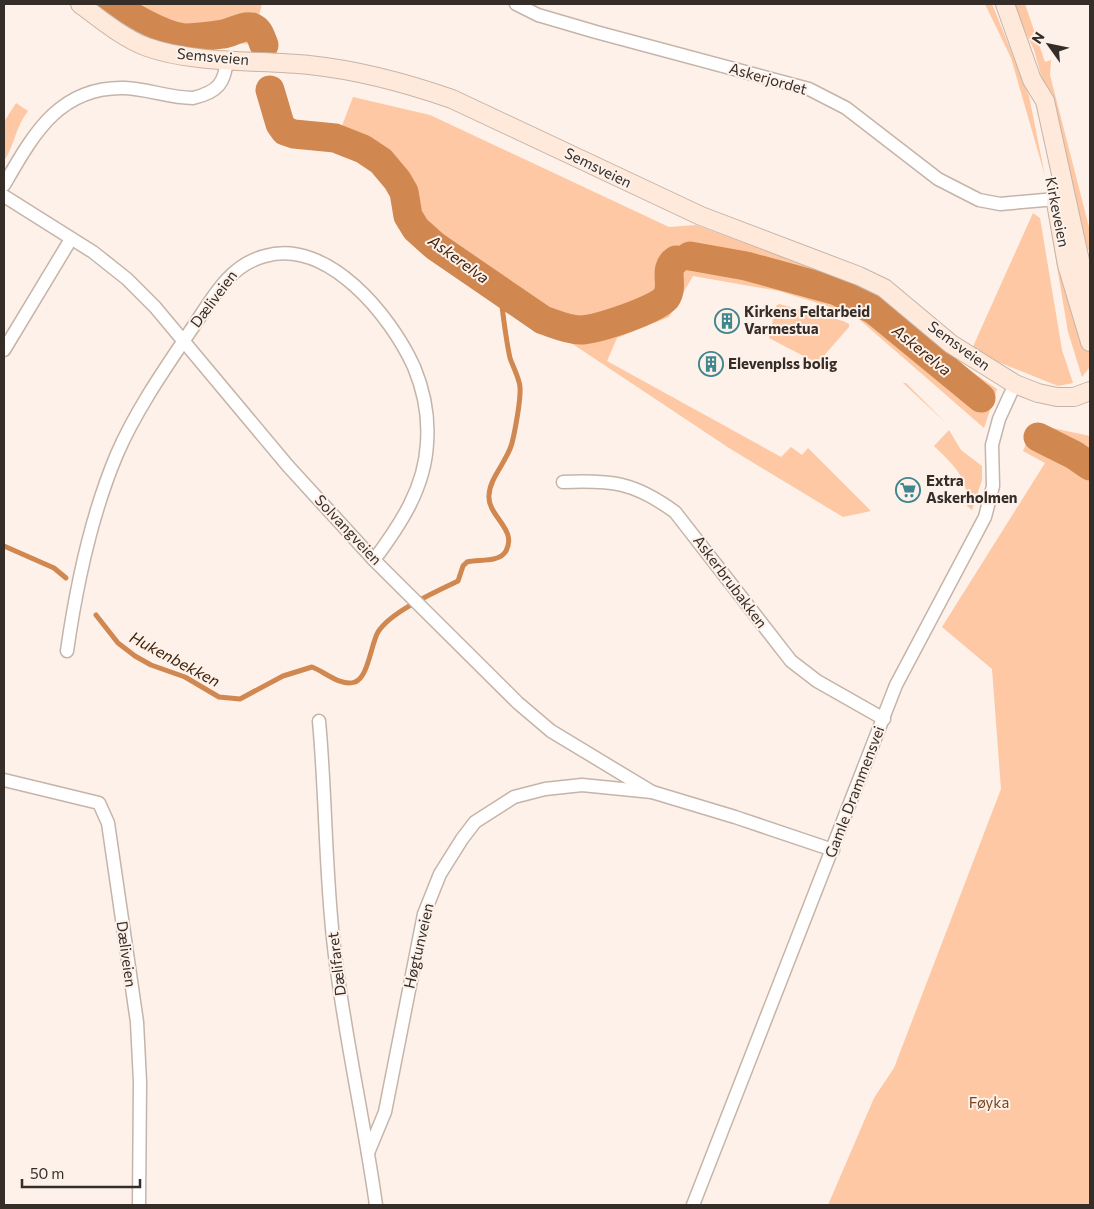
<svg xmlns="http://www.w3.org/2000/svg" width="1094" height="1209" viewBox="0 0 1094 1209" font-family="Commissioner,sans-serif">
	<style>
		.green { fill: #fdc8a3 }
		.lines { fill: none; stroke-linecap: round; stroke-linejoin: round }
		.stream { stroke: #d08750; stroke-width: 5 }
		.river { stroke: #d08750; stroke-width: 29 }
		.street-casing { stroke: #c6b4a8; stroke-width: 15 }
		.secondary-casing { stroke: #c6b4a8; stroke-width: 20 }
		.street { stroke: #fff; stroke-width: 12 }
		.secondary { stroke: #fee9da; stroke-width: 18 }
		.labels { text-anchor: middle; stroke-width: 4; stroke-linejoin: round; paint-order: stroke }
		.street-label { font-size: 15px; fill: #342d28; stroke: #fdf1e9 }
		.poi-label { font-size: 15px; font-weight: bold; fill: #342d28; stroke: #fdf1e9; text-anchor: start }
		.park-label { font-size: 15px; fill: #77461f; stroke: #fdf1e9 }
		.water-label { font-size: 16px; font-style: italic; fill: #42240d; stroke: #fdf1e9 }
	</style>
	<rect width="100%" height="100%" fill="#fdf1e9"/>
	<!-- green -->
	<g class="green">
		<path d="M104,4H262L252,44L174,40L122,17Z"/>
		<path d="M985,4H992L995,11L1029,96L1045,176L1011,58Z"/>
		<path d="M1012,4H1025L1045,62L1051,60L1050,75L1090,231V251L1084,246L1059,139L1034,50Z"/>
		<path d="M353,97L430,115L669,227L696,225L860,285L897,309L953,359L997,389L984,428L853,314L779,291L693,276L669,317L617,338L607,361L781,457L791,447L802,455L808,448L871,511L843,517L729,448L398,228L394,167L338,136Z"/>
		<path d="M16,103L28,111C15,128 15,144 4,161V122Z"/>
		<path d="M1033,213L1040,218L1062,350L1073,383L1058,386L971,351Z"/>
		<path d="M1048,213L1054,215L1090,355L1089,368L1082,377L1068,332Z"/>
		<path d="M779,304L843,321L849,324V327L821,359L813,361L769,338L776,306Z"/>
		<path d="M903,383H906L946,423Z"/>
		<path d="M1038,425L1090,436V1205H828L874,1098L894,1068L1001,789L992,669L942,627L1045,463L1023,451L1030,434Z"/>
		<path d="M949,430L961,450L982,466V480L972,510L967,506C969,477 953,465 934,446Z"/>
	</g>
	<g class="lines">
		<!-- stream -->
		<g class="stream">
			<path d="M4,546L54,568L66,578"/>
			<path d="M96,615L118,643L135,656L151,665L185,677L219,697L240,699L283,676L312,667C325,672 341,687 355,682C368,678 371,644 378,632C390,612 437,591 458,581L463,566L467,562C479,559 499,563 506,551C518,529 487,516 489,495C490,477 507,462 512,443C515,431 521,399 520,387C519,377 513,367 510,358C505,335 503,313 500,290"/>
		</g>
		<!-- river -->
		<g class="river">
			<path d="M112,4C130,16 163,36 184,38C197,38 210,36 223,34C232,33 242,25 252,27C260,30 261,38 264,45"/>
			<path d="M270,90L280,124L285,131L294,134L335,138L363,149L381,161L397,180L404,192L408,216L416,229L435,246L543,320C555,324 568,330 580,330C596,330 656,310 666,298C675,285 662,269 676,260"/>
			<path d="M690,256L746,266L837,291L874,310L981,398"/>
			<path d="M1038,437L1074,455L1090,466"/>
		</g>
		<defs>
			<g id="street">
				<path d="M516,4L538,15L596,32L809,89L846,108L938,179L979,200L1000,204L1056,199"/>
				<path d="M4,185C33,135 59,86 125,88C148,89 170,98 193,98C218,92 225,83 227,59"/>
				<path d="M4,196L93,252L127,279L155,307L288,466L374,560L518,703L551,731L652,792"/>
				<path d="M4,350L71,239"/>
				<path d="M563,482C612,480 634,482 675,512L791,661L817,681L884,719"/>
				<path d="M67,651C76,588 92,513 117,454C136,410 166,367 193,327C212,299 229,265 265,256C328,238 391,316 414,367C424,391 429,417 427,443C425,488 400,525 374,560"/>
				<path d="M319,721C326,796 325,872 334,947C344,1034 364,1119 376,1205"/>
				<path d="M4,780L99,803L108,823L137,1022L140,1082L139,1205"/>
				<path d="M368,1153L385,1112L424,914L440,874L462,839L475,822L514,797L545,789L582,785L652,792L735,817L833,850"/>
				<path d="M693,1205L896,685L985,517L993,486L992,445L999,419L1015,384"/>
			</g>
			<g id="secondary">
				<path d="M80,4C100,19 123,38 147,47C194,64 259,60 309,65C357,70 406,83 452,99L701,216L859,276L884,288L951,344L1015,384L1038,393L1057,397H1074L1090,391"/>
				<path d="M1005,4L1032,80L1045,101L1090,306"/>
				<path d="M1056,203L1067,265L1090,342"/>
			</g>
		</defs>
		<!-- street casing -->
		<use href="#street" class="street-casing"/>
		<!-- secondary casing -->
		<use href="#secondary" class="secondary-casing"/>
		<!-- street -->
		<use href="#street" class="street"/>
		<!-- secondary -->
		<use href="#secondary" class="secondary"/>
	</g>
	<!-- icons -->
	<defs>
		<symbol id="building-ring" viewBox="-11 -11 22 22"><circle r="9.5" fill="#fdf1e9" stroke="#3f868f" stroke-width="1.5"/><path d="M-4-6H4V6H1V3H-1V6H-4ZM-2.5-4.3h1.7v1.8h-1.7ZM.8-4.3h1.7v1.8H.8ZM-2.5-1h1.7V.8h-1.7ZM.8-1h1.7V.8H.8Z" fill="#3f868f"/></symbol>
		<symbol id="supermarket-ring" viewBox="-11 -11 22 22"><circle r="9.5" fill="#fdf1e9" stroke="#3f868f" stroke-width="1.5"/><path d="M-6-5.5h2.5l.6 2H6L4.5 2H-2.5L-4.4-4H-6ZM-1.5 3.2a1.3 1.3 0 1 0 .1 0ZM3 3.2a1.3 1.3 0 1 0 .1 0Z" fill="#3f868f"/></symbol>
	</defs>
	<g fill-rule="evenodd">
		<use href="#building-ring" x="713" y="307" width="28" height="28"/>
		<use href="#building-ring" x="697" y="350" width="28" height="28"/>
		<use href="#supermarket-ring" x="894" y="476" width="28" height="28"/>
	</g>
	<g class="labels">
		<!-- street labels -->
		<g class="street-label">
			<text transform="translate(213 57) rotate(5)" y="5">Semsveien</text>
			<text transform="translate(768 79) rotate(16)" y="5">Askerjordet</text>
			<text transform="translate(598 168) rotate(26)" y="5">Semsveien</text>
			<text transform="translate(1057 212) rotate(79)" y="5">Kirkeveien</text>
			<text transform="translate(214 299) rotate(-53)" y="5">Dæliveien</text>
			<text transform="translate(959 346) rotate(36)" y="5">Semsveien</text>
			<text transform="translate(348 530) rotate(47)" y="5">Solvangveien</text>
			<text transform="translate(730 582) rotate(53)" y="5">Askerbrubakken</text>
			<text transform="translate(855 792) rotate(-69)" y="5">Gamle Drammensvei</text>
			<text transform="translate(419 946) rotate(-77)" y="5">Høgtunveien</text>
			<text transform="translate(126 954) rotate(82)" y="5">Dæliveien</text>
			<text transform="translate(337 964) rotate(-97)" y="5">Dælifaret</text>
		</g>
		<!-- poi labels -->
		<g class="poi-label">
			<text x="744" y="317">Kirkens Feltarbeid<tspan x="744" dy="17">Varmestua</tspan></text>
			<text x="728" y="369">Elevenplss bolig</text>
			<text x="926" y="486">Extra<tspan x="926" dy="17">Askerholmen</tspan></text>
		</g>
		<!-- park labels -->
		<g class="park-label">
			<text x="989" y="1108">Føyka</text>
		</g>
		<!-- water labels -->
		<g class="water-label">
			<text transform="translate(459 259) rotate(36)" y="6">Askerelva</text>
			<text transform="translate(922 350) rotate(39)" y="6">Askerelva</text>
			<text transform="translate(175 659) rotate(28)" y="6">Hukenbekken</text>
		</g>
	</g>
	<!-- border -->
	<rect width="1094" height="1209" fill="none" stroke="#342d28" stroke-width="10"/>
	<!-- north arrow -->
	<g transform="translate(1049 45) rotate(303)" stroke="#fdf1e9" stroke-width="4" paint-order="stroke">
	<path d="M0-4L9 19L0 12L-9 19Z" fill="#342d28"/>
	<text y="-8" font-size="14" font-weight="bold" text-anchor="middle" fill="#342d28">N</text>
	</g>
	<!-- scale -->
	<path d="M22 1179v8h118v-8" fill="none" stroke="#342d28" stroke-width="2.5"/>
	<text x="30" y="1179" font-size="15" fill="#342d28" stroke="#fdf1e9" stroke-width="4" paint-order="stroke">50 m</text>
</svg>
